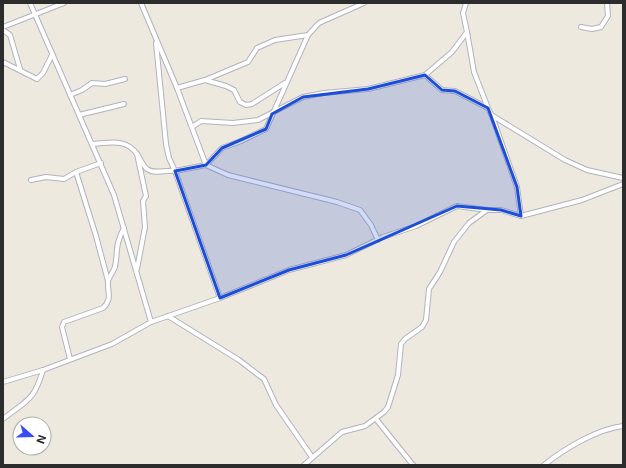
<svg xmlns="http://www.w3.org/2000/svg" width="626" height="468" viewBox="0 0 626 468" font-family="Inter,sans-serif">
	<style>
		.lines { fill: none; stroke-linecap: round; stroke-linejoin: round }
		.minor-casing { stroke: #b2b2c0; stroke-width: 6 }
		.minor { stroke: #fff; stroke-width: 4 }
		.marked { fill: #1d4ed8; fill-opacity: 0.2; stroke: #1d4ed8; stroke-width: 3; stroke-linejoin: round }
	</style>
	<rect width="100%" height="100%" fill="#eee9de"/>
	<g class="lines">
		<defs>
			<g id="minor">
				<path d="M30,3L114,195L151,322"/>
				<path d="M141,3L177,88L206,165L175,171L220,298"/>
				<path d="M364,3L319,23L308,35L266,129L241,141L222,148L206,165L228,175L337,202L360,210L371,225L378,240"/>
				<path d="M3,27L64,3"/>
				<path d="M581,27L592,29L601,27L608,16L607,3"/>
				<path d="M3,30L10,35L20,69"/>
				<path d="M467,32L474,72L488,108"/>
				<path d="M156,43L166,144L169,158L175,171"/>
				<path d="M3,62L37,79L43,73L52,55"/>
				<path d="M425,75L452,52L467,32L463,13L466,3"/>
				<path d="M205,80L248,62L257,48L275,40L308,35"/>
				<path d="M177,88L205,80L226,86L234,90L240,102L246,105L252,104L285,83"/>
				<path d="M70,95L82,90L92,83L105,84L125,79"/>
				<path d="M79,115L124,104"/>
				<path d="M493,116L565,160L587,170L623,178"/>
				<path d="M192,127L201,121L233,123L258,120L303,97L324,93L368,89L425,75L442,90L455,91L488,108L492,116L517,187L521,216"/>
				<path d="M92,144C109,143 126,138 137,154C140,158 143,166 147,169C155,175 166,169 175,171"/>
				<path d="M137,154L146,196L143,201L145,227L137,269"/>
				<path d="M76,172L96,236L108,281"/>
				<path d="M31,180L46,177L64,179L76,172L101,163"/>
				<path d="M168,316L239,360L264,379L276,405L312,457"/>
				<path d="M70,359L62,327L64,322L103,308C113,298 107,292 108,281C109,277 113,272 115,267C118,251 115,244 124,228"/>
				<path d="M3,382L43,370L112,344L151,322L220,298L289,270L346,255L383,237L416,226L457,206L487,210H501L521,216L582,200L623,184"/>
				<path d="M3,419C27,400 34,401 43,370"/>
				<path d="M376,419L413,465"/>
				<path d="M304,465L342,432L365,426L384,412L388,407L398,375L401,344L405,339L422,327L426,320L429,289L440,272L454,242L469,223L487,210"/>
				<path d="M544,465C564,449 597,429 623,426"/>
			</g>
		</defs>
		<!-- minor casing -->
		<use href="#minor" class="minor-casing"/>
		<!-- minor -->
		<use href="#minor" class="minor"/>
	</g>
	<!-- marked area -->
	<path class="marked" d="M425,75L442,90L455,91L488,108L517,187L521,216L501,210L457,206L346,255L289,270L220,298L175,171L206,165L222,148L266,129L272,114L303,97L368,89Z"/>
	<!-- border -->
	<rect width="626" height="468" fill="none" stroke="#2c2c2c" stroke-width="8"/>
	<!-- north arrow -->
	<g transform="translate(32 436) rotate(110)"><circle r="19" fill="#ffffff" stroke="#ababab"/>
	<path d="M0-3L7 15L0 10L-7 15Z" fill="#3a4bff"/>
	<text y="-6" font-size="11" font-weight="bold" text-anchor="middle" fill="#2c2c2c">N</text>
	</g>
</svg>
